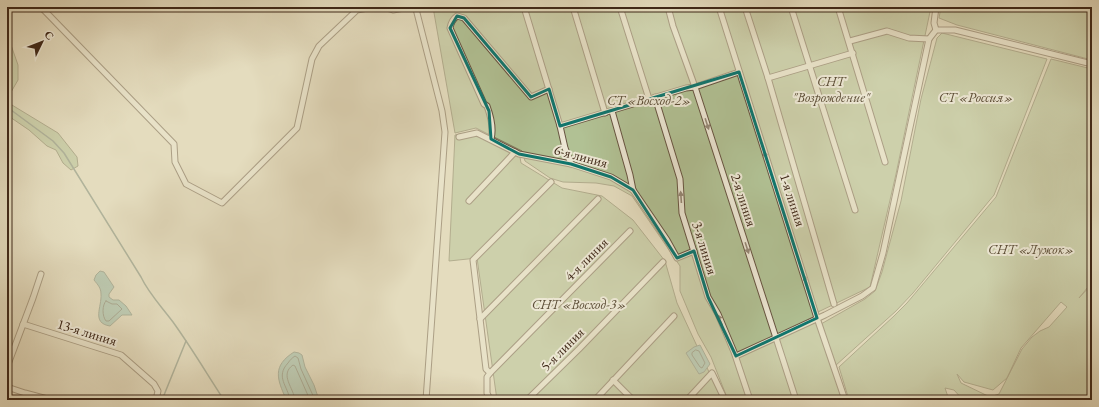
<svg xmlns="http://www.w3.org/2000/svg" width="1099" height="407" viewBox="0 0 1099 407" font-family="'EB Garamond',serif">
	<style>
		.green { fill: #b1c194; stroke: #787456; fill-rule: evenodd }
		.water { fill: #96bcad; stroke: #738171 }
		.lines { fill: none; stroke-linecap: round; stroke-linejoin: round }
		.shore { stroke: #6a7262; stroke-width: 1 }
		.stream { stroke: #738171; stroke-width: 1.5 }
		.minor-casing { stroke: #685542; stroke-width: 7 }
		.minor { stroke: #ede8d5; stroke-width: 5 }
		.oneway { fill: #968876 }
		.marked { fill: none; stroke: #0f766e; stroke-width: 3; stroke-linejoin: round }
		.labels { text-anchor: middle; stroke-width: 4; stroke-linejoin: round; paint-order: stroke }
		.park-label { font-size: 14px; font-style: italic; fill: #5c4e37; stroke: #ede8d5 }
		.street-label { font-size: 14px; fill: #3f2818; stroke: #ede8d5 }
	</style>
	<rect width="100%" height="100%" fill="#e4dcbe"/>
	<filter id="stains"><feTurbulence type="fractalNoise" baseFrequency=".005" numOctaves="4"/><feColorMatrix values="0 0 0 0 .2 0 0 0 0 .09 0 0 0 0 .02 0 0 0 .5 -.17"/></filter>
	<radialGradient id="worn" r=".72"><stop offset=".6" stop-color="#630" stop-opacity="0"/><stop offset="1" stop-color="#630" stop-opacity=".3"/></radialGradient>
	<!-- green -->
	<g class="green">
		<path d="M433,7H717L844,400H728L711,357L698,334L680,291V266L632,196L614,186L596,183L563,182L550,178L525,161L522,151L476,128L455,133Z"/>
		<path d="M720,7H931L896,174L870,287L818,312Z"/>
		<path d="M941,7H1092V60L957,25L939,18Z"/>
		<path d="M7,24L11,29V45L18,65V80L7,99Z"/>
		<path d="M942,33L1047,59L994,195L913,293L896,311L835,366L821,324L865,299L875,291L882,272L901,201L921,99L937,38Z"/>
		<path d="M1051,59L1092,69V282L1079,298L1092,284V400H963L954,390L945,388L949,400H849L839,367L894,316L907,303L996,197ZM1061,302L1067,307L1049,327L1040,331L1032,337L1022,349L999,394L990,397L961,383L957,374L964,382L993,390L1007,378L1021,348Z"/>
		<path d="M7,102L58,133L77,157L78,166L71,170L63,163L56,150L47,146L29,130L7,115Z"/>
		<path d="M478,131L519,152L521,163L562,188L602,196L633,220L665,261L677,303L722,400H497L477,258L449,261L455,135Z"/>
	</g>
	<!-- water -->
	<g class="water">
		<path d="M100,271L104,272L114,287L109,294V297L113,300H119L126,306L132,315H122L110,326C91,323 102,307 101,294C101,288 98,285 94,280L96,275Z"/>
		<path d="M700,345L710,364L704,372L699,374L686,353L694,347Z"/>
		<path d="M294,352L299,353L302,355L305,367L314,385L319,400L286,399C277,379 272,366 294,352Z"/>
	</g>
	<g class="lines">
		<!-- shore -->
		<g class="shore">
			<path d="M106,301L112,304H117L122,309L109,321H106C102,316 102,305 106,301Z"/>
			<path d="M696,350L699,351L705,363L702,368L700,367L692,355V353Z"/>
			<path d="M290,400C288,386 275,377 288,363C290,360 292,358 295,356L298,358L301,369L315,400"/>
			<path d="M295,400C294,388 279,375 293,365L295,366L310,400"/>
		</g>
		<!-- stream -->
		<g class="stream">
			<path d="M7,107L53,141L64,153L141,277C149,294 162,307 173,322C191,347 207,374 224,400"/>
			<path d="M162,400L186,341"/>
		</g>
		<defs>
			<g id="minor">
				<path d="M41,7L174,144L175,162L186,184L222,203L297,128L312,59L319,46L357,10L373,7"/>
				<path d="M384,7L393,10L409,7"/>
				<path d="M411,7L416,9L442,111L445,132L426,400"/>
				<path d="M524,7L560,126L565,148L571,164"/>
				<path d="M573,7L605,113"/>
				<path d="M620,7L649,99"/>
				<path d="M668,7L673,26L695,87L796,400"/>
				<path d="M719,7L817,318L845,400"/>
				<path d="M745,7L768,78L834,304"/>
				<path d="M791,7L855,210"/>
				<path d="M838,7L885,162"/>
				<path d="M936,30L934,23L936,7"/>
				<path d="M850,41L887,31L909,38L929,39"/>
				<path d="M768,78L853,53"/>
				<path d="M655,97L680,179L682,213L708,297L718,314L734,352L750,400"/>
				<path d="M612,111L630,175L633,190L667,240L677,258L694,251"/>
				<path d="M560,126L686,88L695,87L739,72"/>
				<path d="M459,137L477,133L515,152L469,201"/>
				<path d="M491,139C494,128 491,117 487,106L484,104L450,28C451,22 453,19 457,16L464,18L531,97L549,89"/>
				<path d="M515,152L519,154L571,164L611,177L633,190"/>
				<path d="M480,319L598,199"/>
				<path d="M23,324L121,355L154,384L158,391L156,400"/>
				<path d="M736,356L825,315L862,296L873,288L883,253L929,39L936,30H955L1092,64"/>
				<path d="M7,367L33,298L41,274"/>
				<path d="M490,373L630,231"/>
				<path d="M613,380L633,400"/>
				<path d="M7,387L25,393L51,400"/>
				<path d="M490,400L487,393V377L490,373L486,369L473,260L551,182"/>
				<path d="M527,400L579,349L663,262"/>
				<path d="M595,400L674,316"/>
				<path d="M687,400L712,373L725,400"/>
			</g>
		</defs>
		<!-- minor casing -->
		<use href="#minor" class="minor-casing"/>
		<!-- minor -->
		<use href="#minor" class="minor"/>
	</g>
	<!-- one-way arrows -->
	<defs><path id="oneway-solid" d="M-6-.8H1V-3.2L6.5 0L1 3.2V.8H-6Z"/></defs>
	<g class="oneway">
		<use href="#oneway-solid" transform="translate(707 124) rotate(72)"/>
		<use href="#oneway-solid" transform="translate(766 157) rotate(-108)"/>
		<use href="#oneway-solid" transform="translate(681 197) rotate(-94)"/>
		<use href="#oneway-solid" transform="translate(747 248) rotate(72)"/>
		<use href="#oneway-solid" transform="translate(806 281) rotate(-108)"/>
		<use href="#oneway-solid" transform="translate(720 320) rotate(-114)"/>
	</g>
	<!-- marked area -->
	<path d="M0 0H1099V407H0ZM457,16L464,18L531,97L549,89L560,126L739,72L817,318L736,356L708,297L694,251L677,258L633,190L611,177L571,164L519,154L491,139L489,111L450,28Z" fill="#e4dcbe" fill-opacity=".55" fill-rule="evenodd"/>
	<path class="marked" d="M457,16L464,18L531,97L549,89L560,126L739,72L817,318L736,356L708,297L694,251L677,258L633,190L611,177L571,164L519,154L491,139L489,111L450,28Z"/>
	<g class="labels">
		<!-- park labels -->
		<g class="park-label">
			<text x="831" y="86">СНТ<tspan x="831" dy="16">"Возрождение"</tspan></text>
			<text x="976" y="102">СТ «Россия»</text>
			<text x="649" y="105">СТ «Восход-2»</text>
			<text x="1031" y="254">СНТ «Лужок»</text>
			<text x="579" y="309">СНТ «Восход-3»</text>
		</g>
		<!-- street labels -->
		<g class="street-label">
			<text transform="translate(581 156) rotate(15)" y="5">6-я линия</text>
			<text transform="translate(744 200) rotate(72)" y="5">2-я линия</text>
			<text transform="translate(793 200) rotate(72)" y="5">1-я линия</text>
			<text transform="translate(705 248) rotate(73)" y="5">3-я линия</text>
			<text transform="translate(586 259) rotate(-45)" y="5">4-я линия</text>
			<text transform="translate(87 332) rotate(17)" y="5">13-я линия</text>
			<text transform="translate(562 349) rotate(-45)" y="5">5-я линия</text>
		</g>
	</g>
	<!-- margin -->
	<rect width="1099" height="407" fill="none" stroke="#e4dcbe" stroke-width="24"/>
	<rect x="8" y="8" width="1083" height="391" fill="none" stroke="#3f2818" stroke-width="2"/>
	<rect x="12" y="12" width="1075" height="383" fill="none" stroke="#3f2818"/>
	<!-- north arrow -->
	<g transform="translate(42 42) rotate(47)" stroke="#ede8d5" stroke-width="3" paint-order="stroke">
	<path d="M0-3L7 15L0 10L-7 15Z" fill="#3f2818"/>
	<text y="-6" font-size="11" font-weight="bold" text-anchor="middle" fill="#3f2818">С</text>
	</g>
	<rect width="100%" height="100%" filter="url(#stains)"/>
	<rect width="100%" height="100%" fill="url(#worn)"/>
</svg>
